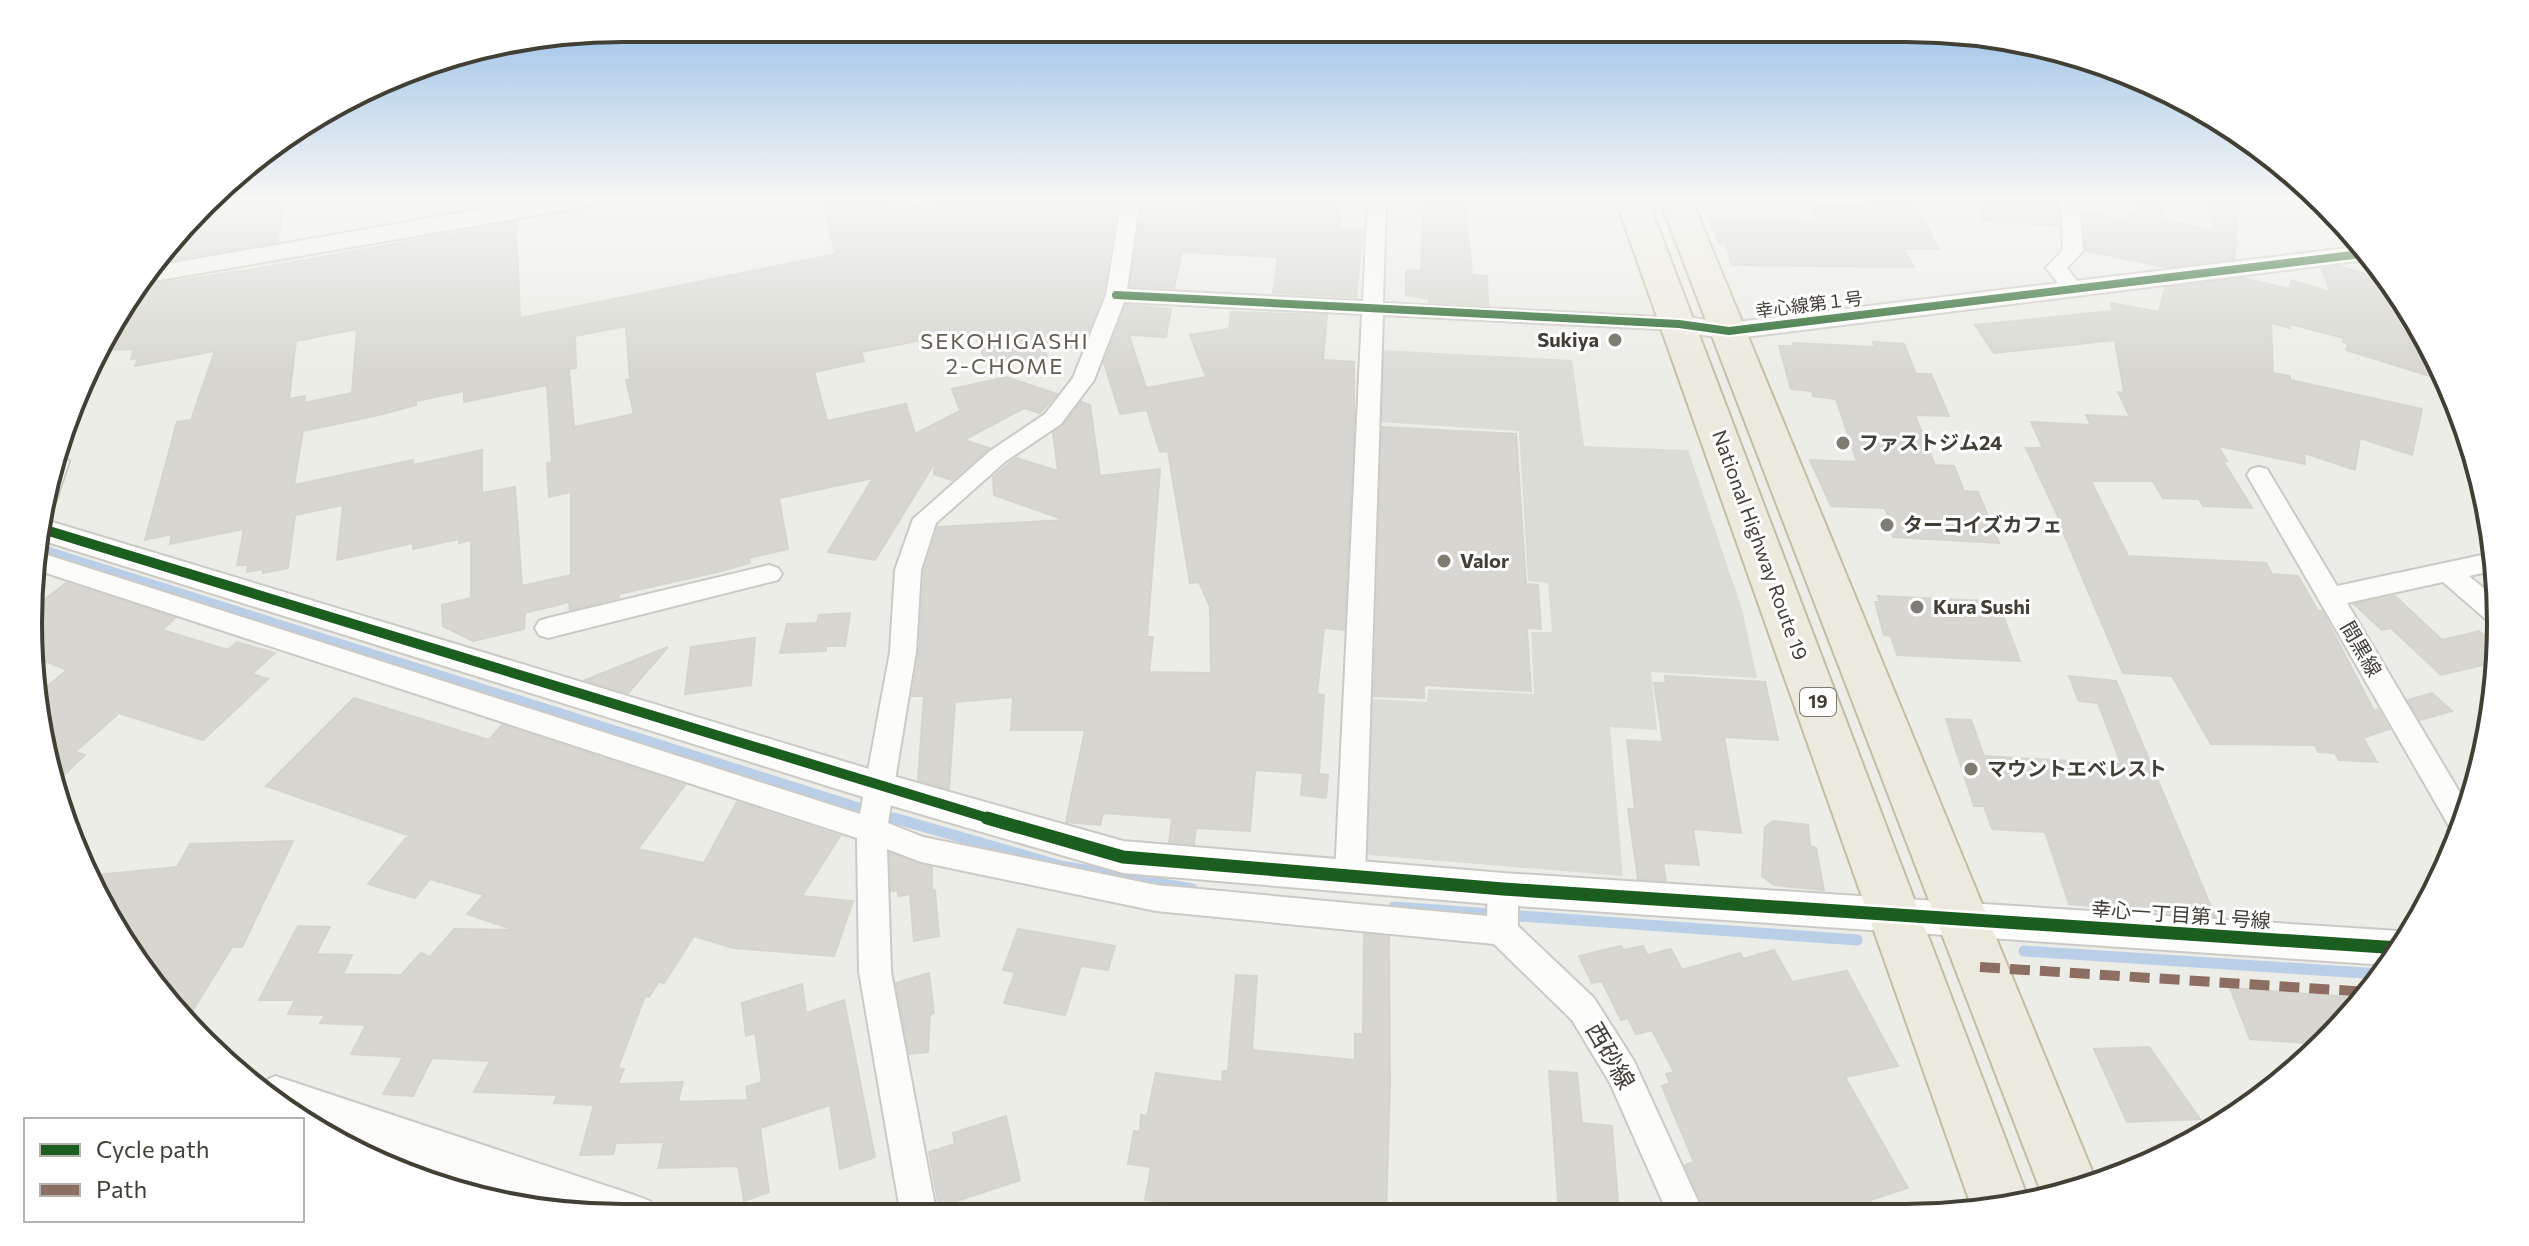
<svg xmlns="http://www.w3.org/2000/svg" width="2529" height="1246" viewBox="0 0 2529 1246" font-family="Commissioner,'Noto Sans JP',sans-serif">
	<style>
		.parking { fill: #dcdcd7 }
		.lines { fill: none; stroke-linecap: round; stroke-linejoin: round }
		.stream-far1 { stroke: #bbcee8; stroke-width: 9 }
		.stream { stroke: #bbcee8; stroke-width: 11 }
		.building { fill: #d7d6d0; stroke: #d5d4cd; stroke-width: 2; fill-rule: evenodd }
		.minor-casing { stroke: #cbcac5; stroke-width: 4 }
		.tertiary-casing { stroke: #cbcac5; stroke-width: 4 }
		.secondary-casing { stroke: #cccabe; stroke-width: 4 }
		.trunk-casing { stroke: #c3bda4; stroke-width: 4 }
		.minor { fill: #fcfcfb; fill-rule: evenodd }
		.tertiary { fill: #fcfcfb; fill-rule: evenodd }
		.secondary { fill: #f5f4ee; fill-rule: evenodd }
		.trunk { fill: #eceade; fill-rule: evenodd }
		.quiet-far1 { stroke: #8d6e63; stroke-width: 7; stroke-dasharray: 13 7; stroke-linecap: butt }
		.quiet { stroke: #8d6e63; stroke-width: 10; stroke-dasharray: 20 10; stroke-linecap: butt }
		.cycleway-far2-casing { stroke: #fff; stroke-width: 12 }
		.cycleway-far1-casing { stroke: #fff; stroke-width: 15 }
		.cycleway-casing { stroke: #fff; stroke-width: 18 }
		.cycleway-far2 { stroke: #1b5e20; stroke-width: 8 }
		.cycleway-far1 { stroke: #1b5e20; stroke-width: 10 }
		.cycleway { stroke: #1b5e20; stroke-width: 13 }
		.poi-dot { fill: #7e7c73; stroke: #fff; stroke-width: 3 }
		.labels { text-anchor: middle; stroke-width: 6; stroke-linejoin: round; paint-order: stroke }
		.far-street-label { font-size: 18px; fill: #423f35; stroke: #fff }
		.shield { fill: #fff; stroke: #7b7972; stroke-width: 2 }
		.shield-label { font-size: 18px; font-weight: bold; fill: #423f35 }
		.poi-label { font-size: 20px; font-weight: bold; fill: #423f35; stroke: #fff; text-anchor: start }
		.street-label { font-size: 20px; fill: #423f35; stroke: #fff }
		.neighbourhood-label { font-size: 22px; letter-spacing: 2px; fill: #635e4d; stroke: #fff }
		.near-street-label { font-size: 24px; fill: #423f35; stroke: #fff }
		.rim { fill: none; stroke: #423f35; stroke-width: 4 }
	</style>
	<rect width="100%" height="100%" fill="#edede7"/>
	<!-- parking -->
	<path class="parking" d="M1379,350L1572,360L1584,446L1688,450L1742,609L1757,678L1651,672L1657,730L1610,727L1623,876L1369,855L1360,841L1369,699L1427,702L1428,689L1534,694L1531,632H1552L1548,583L1528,581L1519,431L1378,422Z"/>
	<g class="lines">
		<!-- stream-far1 -->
		<path class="stream-far1" d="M38,548L900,820"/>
		<!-- stream -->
		<g class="stream">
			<path d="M894,818L1061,866L1192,889"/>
			<path d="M1394,907L1857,940"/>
			<path d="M2024,951L2381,974"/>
		</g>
	</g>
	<!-- building -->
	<g class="building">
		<path d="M210,198H286L277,242L152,263L176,230Z"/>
		<path d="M820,198H891L895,209L955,198H1119L1103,294L1082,348H1044L1047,356L989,369L975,335L924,345L922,340L861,352L864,361L814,372L827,421L906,404L915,434L960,411L952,389L1006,377L1057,394L1040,413L1024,408L964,440L989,448L952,480L934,474L935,462L875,560L828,552L873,478L779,498L788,549L749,558L750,563L717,572L619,594V598L570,610L569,602L525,613L524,629L473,641L443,626L442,605L471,598V540L459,543V539L413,549V543L337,560L343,505L295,515L288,568L263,573V569L247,572L248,565H237L244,529L170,544L172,534L145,540L177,422L191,420L215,351L135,366L138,358L131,359L134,349L106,350L118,311L136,287L272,266L516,222L520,318L836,254ZM626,326L630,379L626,380L634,414L574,427L569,369L576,368L575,336ZM357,329L352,393L304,403L305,396L289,399L296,341ZM547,385L552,462L547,463L549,497L571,492V575L522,586L515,487L482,493V450L413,465V460L294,485L303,431L379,415L416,405V401L464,391V402Z"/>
		<path d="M1199,198H1342L1340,229L1363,230L1356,297L1273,293L1278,257L1182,252L1174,288L1130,286L1142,209L1197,208Z"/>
		<path d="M1865,198H1912L1939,249H1903L1914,267L1732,265L1725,242L1719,243L1708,218L1819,222L1812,205H1869Z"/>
		<path d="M1977,198H2058L2059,226L1982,220Z"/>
		<path d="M2136,198H2163L2164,220L2215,231L2207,198H2240L2234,259L2166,267L2086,251L2083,211L2127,222L2126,217L2131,218V212L2137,213Z"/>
		<path d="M1424,201L1465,202L1472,275L1487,276L1488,305L1429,302V299L1406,295V270L1421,271Z"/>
		<path d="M2339,266L2389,281L2421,325L2446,381L2346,350L2348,343L2343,342L2344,338L2290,324V328L2271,323L2273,373L2290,376V380L2422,409L2412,455L2360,438L2355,470L2304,453L2305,464L2218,446L2227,461H2223L2252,508L2203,506L2199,499L2163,498L2153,481H2091L2128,556L2266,563L2272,574L2298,576L2318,611H2322L2374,711L2378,709L2389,729L2363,738L2377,762L2339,760L2335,753L2318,752L2315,745L2211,744L2172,676L2123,673L2060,525H2062L2026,448H2043L2031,422L2091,425L2086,415L2130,417L2118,392L2124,393L2115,340L1994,353L1975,325L2112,311L2111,303L2159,312L2165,288L2243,278L2289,289L2291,280L2330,292L2322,269Z"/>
		<path d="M1126,305L1171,309L1166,337L1129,335L1146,388L1206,377L1190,335L1229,329L1231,312L1327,315L1323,360L1354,362V426L1344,630L1324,628L1317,694L1324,695L1319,774L1328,775L1326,798L1301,795L1303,773L1255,770L1250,831L1196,828L1194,844L1169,842L1172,818L1103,813L1100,825L1066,822L1085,730H1011L1013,697L955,702L949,789L918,780L924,696H912L919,652L924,571L938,527L1065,520L994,495L993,477L1016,458L1058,471L1053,433L1063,426L1081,402L1090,405L1100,476L1160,469L1147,637H1153L1149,672L1211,673L1210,607L1199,582L1190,583L1168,451L1160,452L1147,410L1120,414L1104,363Z"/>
		<path d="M1873,342L1904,344L1916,374H1931L1949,416L1915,415L1935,465L1954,466L1964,491L1978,492L1999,543L1893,537L1885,508L1831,506L1810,460L1857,462L1836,399L1813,396L1812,391L1791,389L1779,346H1794L1793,343L1875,347Z"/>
		<path d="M1382,427L1516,434L1526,584L1538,585L1541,629L1527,628L1531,691L1424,685V698L1374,696Z"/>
		<path d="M66,583L175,618L162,630L228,650L237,642L275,653L252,674L268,679L203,740L119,713L75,752L85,755L57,781L33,698L67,670L35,657L36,606Z"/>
		<path d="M1878,596L1985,601L1989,614L2003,615L2020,661L1897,655L1891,636L1884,635L1875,602H1880Z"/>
		<path d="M2395,596L2442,640L2479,631L2499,649L2500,661L2441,675L2391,628L2382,630L2354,604Z"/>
		<path d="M850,613L845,646H826V651L780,653L787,624L817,623L819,615Z"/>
		<path d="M755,638L751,685L685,694L691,647Z"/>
		<path d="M668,647L628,693L585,680Z"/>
		<path d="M1665,676L1765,682L1778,740L1724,737L1741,833L1693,829L1699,865L1663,863L1666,881L1638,879L1628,809H1635L1627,740L1663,742L1654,683H1666Z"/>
		<path d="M2069,676L2116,681L2215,916L2069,904L2045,832L1992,829L1984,806H1974L1946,719L1971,720L1984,756L2121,764L2098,703L2079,701Z"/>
		<path d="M2432,693L2452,711L2420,720L2408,700Z"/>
		<path d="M354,698L489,740L502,725L685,785L638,849L704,863L737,802L840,836L802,896L853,901L834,956L733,948L694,936L664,983L659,981L649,997L645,996L618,1068L624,1069L618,1084L683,1082L678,1102L748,1100L746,1087L762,1082L755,1033L746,1036L742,1003L802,984L806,1013L844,1000L875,1157L840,1169L830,1105L760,1128L769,1192L744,1201L738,1166L658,1168L664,1142L616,1143L613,1154L580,1155L594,1105L554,1103L557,1095L474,1092L490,1061L432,1058L413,1096L383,1094L403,1057L351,1054L366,1025L320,1023L325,1015L288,1014L295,1000H259L298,926L330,927L316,954L352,955L343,974L401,975L421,953L430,957L454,929L515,930L467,914L484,895L430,879L415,898L368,884L406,838H416L266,786Z"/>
		<path d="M1773,821L1808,825L1810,846L1816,848L1824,890L1774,885L1762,876L1765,827Z"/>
		<path d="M293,841L242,947H232L186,1021L90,887L86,876L177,867L190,844Z"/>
		<path d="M890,853L932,867V891L935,890L939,936L914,941L910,894L898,896V890L891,891Z"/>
		<path d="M1018,929L1115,946L1108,970L1081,966L1065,1015L1004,1003L1015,972L1003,970Z"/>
		<path d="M1364,934L1389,937L1390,1085L1386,1215H1290L1145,1200L1151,1167L1128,1164L1134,1131L1140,1132L1141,1115L1147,1116L1156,1073L1222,1082L1223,1071H1228L1236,975L1257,976L1252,1050L1355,1060V1034H1363Z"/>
		<path d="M1621,946L1623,950L1643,946L1647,955L1671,949L1682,970L1740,953L1743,959L1774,950L1792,982L1847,971L1898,1066L1845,1077L1908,1188L1870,1200L1874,1206L1852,1213L1707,1214L1685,1165L1694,1162L1662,1086L1670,1083L1666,1074L1674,1072L1652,1030L1636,1034L1628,1018L1621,1020L1602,981L1592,983L1579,956Z"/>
		<path d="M929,973L934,1013L930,1015L928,1052L909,1054L896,983Z"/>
		<path d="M2230,988L2365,998L2354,1015L2320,1044L2250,1039Z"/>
		<path d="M2149,1047L2200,1119L2127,1122L2094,1049Z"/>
		<path d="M1549,1071L1577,1073L1582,1123L1612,1126L1619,1214H1559Z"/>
		<path d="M1006,1116L1020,1180L939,1207L929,1152L955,1144L953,1133Z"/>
	</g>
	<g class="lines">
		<defs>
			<g id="minor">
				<path d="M1122,198H1140L1127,289L1363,301L1368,198H1386L1383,303L1679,318L1690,324L1679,330L1383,315L1365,876L1361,885L1350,889L1339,885L1335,876L1362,314L1124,302L1094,380L1061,424L1006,461L936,523L921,570L916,652L888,823L923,837L1156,885L1487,916L1488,889L1492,880L1503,876L1514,880L1518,889V926L1594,998L1634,1061L1704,1214H1668L1610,1083L1572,1020L1494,944L1156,911L921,862L887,849L891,972L937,1216H901L859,972L857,838L37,570L38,552L860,814L890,652L895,570L913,519L990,451L1045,414L1073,378L1106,295Z"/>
				<path d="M2061,198H2079L2083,251L2067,268L2083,289L2073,295L2066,293L2046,268L2063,250Z"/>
				<path d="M59,454L69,461L51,515L48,521L39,523L40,506Z"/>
				<path d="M2259,467L2267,469L2337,586L2496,552L2497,570L2469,576L2498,600L2499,624L2489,622L2443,582L2347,603L2469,808L2459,835L2453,833L2247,475L2251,469Z"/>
				<path d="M769,565L778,568L782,574L778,580L548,638L539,635L535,628L539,621L548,618Z"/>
			</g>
			<g id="tertiary">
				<path d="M2364,246L2374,259L1729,339L1670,330L1666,324L1670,318L1679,316L1729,323Z"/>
				<path d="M39,518L879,772L1123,841L1503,873L2399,931L2408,934L2387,965L1503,905L1123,873L879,802L38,539Z"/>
				<path d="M275,1076L634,1195L650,1201L656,1217H585L554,1212L329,1135L259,1084Z"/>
			</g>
			<path id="secondary" d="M544,198H603L599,204L590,206L137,284L149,267Z"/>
			<g id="trunk">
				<path d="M1615,198H1647L2029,1201L1974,1213L1972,1208Z"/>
				<path d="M1659,198H1691L2097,1183L2043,1197Z"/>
			</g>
		</defs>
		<!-- minor casing -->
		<use href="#minor" class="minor-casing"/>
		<!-- tertiary casing -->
		<use href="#tertiary" class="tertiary-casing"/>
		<!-- secondary casing -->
		<use href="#secondary" class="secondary-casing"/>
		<!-- trunk casing -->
		<use href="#trunk" class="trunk-casing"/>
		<!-- minor -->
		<use href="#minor" class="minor"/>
		<!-- tertiary -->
		<use href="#tertiary" class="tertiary"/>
		<!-- secondary -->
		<use href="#secondary" class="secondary"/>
		<!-- trunk -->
		<use href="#trunk" class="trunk"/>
		<!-- quiet-far1 -->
		<path class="quiet-far1" d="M576,201L577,198"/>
		<!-- quiet -->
		<path class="quiet" d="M1980,967L2369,992"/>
		<defs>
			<path id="cycleway-far2" d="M1116,295L1679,324L1729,331L2369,253"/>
			<path id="cycleway-far1" d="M39,528L994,820"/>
			<path id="cycleway" d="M987,818L1123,857L1503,889L2399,948"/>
		</defs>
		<!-- cycleway-far2 casing -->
		<use href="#cycleway-far2" class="cycleway-far2-casing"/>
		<!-- cycleway-far1 casing -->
		<use href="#cycleway-far1" class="cycleway-far1-casing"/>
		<!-- cycleway casing -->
		<use href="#cycleway" class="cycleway-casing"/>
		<!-- cycleway-far2 -->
		<use href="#cycleway-far2" class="cycleway-far2"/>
		<!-- cycleway-far1 -->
		<use href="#cycleway-far1" class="cycleway-far1"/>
		<!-- cycleway -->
		<use href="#cycleway" class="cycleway"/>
	</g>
	<!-- sky -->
	<linearGradient id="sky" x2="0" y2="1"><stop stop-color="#96bee8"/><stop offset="0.53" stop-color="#f7f7f4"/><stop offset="1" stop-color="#f7f7f4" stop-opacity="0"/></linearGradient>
	<rect width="2529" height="373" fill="url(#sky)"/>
	<!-- markers -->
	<g class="poi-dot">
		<circle cx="1615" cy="340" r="8"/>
		<circle cx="1843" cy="443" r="8"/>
		<circle cx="1887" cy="525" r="8"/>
		<circle cx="1444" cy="561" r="8"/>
		<circle cx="1917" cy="607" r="8"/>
		<circle cx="1971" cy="769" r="8"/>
	</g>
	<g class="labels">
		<!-- far-street labels -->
		<g class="far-street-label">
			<text transform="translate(1809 305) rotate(-7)" y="6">幸心線第１号</text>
		</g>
		<!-- shield labels -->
		<rect class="shield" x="1800" y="688" width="36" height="28" rx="6"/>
		<g class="shield-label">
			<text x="1818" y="708">19</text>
		</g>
		<!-- poi labels -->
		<g class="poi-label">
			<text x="1599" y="347" text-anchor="end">Sukiya</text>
			<text x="1859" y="450">ファストジム24</text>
			<text x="1903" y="532">ターコイズカフェ</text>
			<text x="1460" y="568">Valor</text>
			<text x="1933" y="614">Kura Sushi</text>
			<text x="1987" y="776">マウントエベレスト</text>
		</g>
		<!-- street labels -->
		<g class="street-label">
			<text transform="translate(1760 545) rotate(70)" y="7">National Highway Route 19</text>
			<text transform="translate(2361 649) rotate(60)" y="7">間黒線</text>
			<text transform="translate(2181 915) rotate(4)" y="7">幸心一丁目第１号線</text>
		</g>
		<!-- neighbourhood labels -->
		<g class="neighbourhood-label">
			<text x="1005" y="349">SEKOHIGASHI<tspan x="1005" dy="25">2-CHOME</tspan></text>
		</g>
		<!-- near-street labels -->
		<g class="near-street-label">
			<text transform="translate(1610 1056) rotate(60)" y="8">西砂線</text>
		</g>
	</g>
	<!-- crop -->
	<path d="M0 0H2529V1246H0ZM623 42H1906A581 581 0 0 1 2487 623V623A581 581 0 0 1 1906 1204H623A581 581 0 0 1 42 623V623A581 581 0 0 1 623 42Z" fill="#fff" fill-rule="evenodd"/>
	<path class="rim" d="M623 42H1906A581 581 0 0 1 2487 623V623A581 581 0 0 1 1906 1204H623A581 581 0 0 1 42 623V623A581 581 0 0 1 623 42Z"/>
	<!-- legend -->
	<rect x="24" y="1118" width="280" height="104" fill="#ffffff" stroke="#b3b2ae" stroke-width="2"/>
	<rect x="40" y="1144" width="40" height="12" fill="#1b5e20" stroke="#b3b2ae" stroke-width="2"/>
	<text x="96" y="1158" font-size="24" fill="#423f35">Cycle path</text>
	<rect x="40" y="1184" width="40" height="12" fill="#8d6e63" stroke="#b3b2ae" stroke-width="2"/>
	<text x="96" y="1198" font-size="24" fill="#423f35">Path</text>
</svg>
